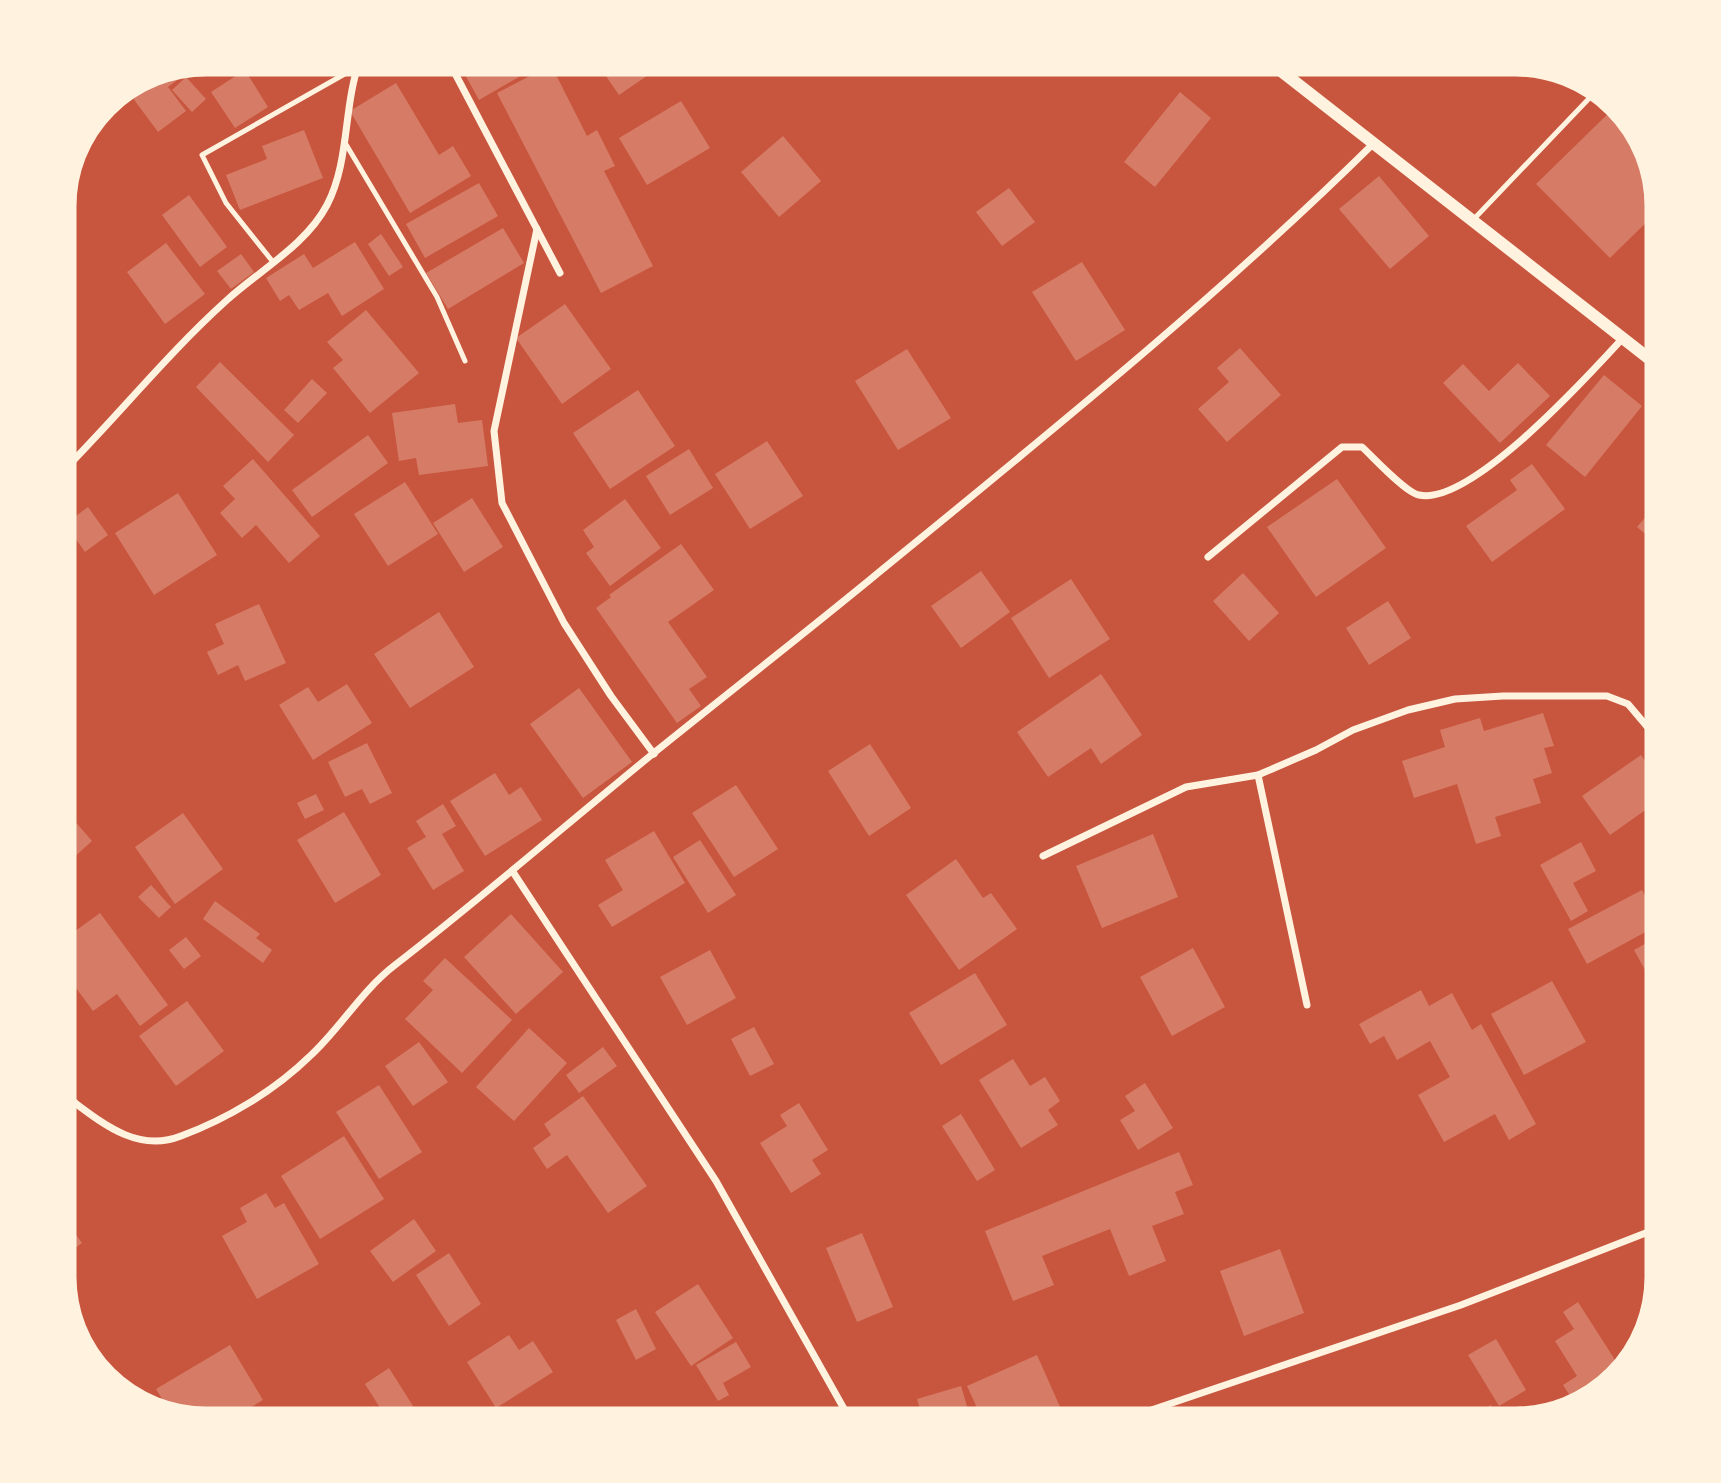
<svg xmlns="http://www.w3.org/2000/svg" width="1721" height="1483" viewBox="0 0 1721 1483" font-family="Inter,sans-serif">
	<style>
		.building { fill: #d67c66 }
		.lines { fill: none; stroke-linecap: round; stroke-linejoin: round }
		.service { stroke: #fff3e0; stroke-width: 5 }
		.minor { stroke: #fff3e0; stroke-width: 7 }
		.tertiary { stroke: #fff3e0; stroke-width: 12 }
		.rim { fill: none; stroke: #fff3e0; stroke-width: 9 }
	</style>
	<rect width="100%" height="100%" fill="#c8553d"/>
	<!-- building -->
	<g class="building">
		<path d="M462,60H541L543,63L479,100L458,62Z"/>
		<path d="M595,60H650L657,69L619,95Z"/>
		<path d="M551,65L587,136L597,130L615,166L604,171L653,266L601,293L497,93Z"/>
		<path d="M175,66L183,76L168,87L186,111L158,132L124,86L150,70Z"/>
		<path d="M245,70L268,107L235,128L211,92Z"/>
		<path d="M186,77L206,99L192,112L172,90Z"/>
		<path d="M396,83L439,155L453,146L471,176L410,213L350,111Z"/>
		<path d="M1180,92L1211,118L1155,187L1124,162Z"/>
		<path d="M681,101L710,148L647,185L619,138Z"/>
		<path d="M1618,104L1650,149L1661,208L1610,258L1536,184Z"/>
		<path d="M304,130L323,178L240,210L226,175L267,159L262,146Z"/>
		<path d="M783,136L821,181L779,217L741,172Z"/>
		<path d="M1379,176L1429,236L1390,269L1339,209Z"/>
		<path d="M479,183L498,216L425,258L406,224Z"/>
		<path d="M1009,188L1035,222L1002,246L976,212Z"/>
		<path d="M189,195L227,247L200,267L162,215Z"/>
		<path d="M503,228L524,263L448,309L426,273Z"/>
		<path d="M381,234L403,267L389,276L368,244Z"/>
		<path d="M355,242L384,289L342,316L328,293L299,310L289,295L280,301L266,278L304,254L313,268Z"/>
		<path d="M166,243L205,294L165,324L127,272Z"/>
		<path d="M241,254L254,272L231,289L217,271Z"/>
		<path d="M1082,262L1125,330L1076,361L1032,292Z"/>
		<path d="M565,304L611,369L562,404L516,338Z"/>
		<path d="M366,310L419,373L370,413L333,368L343,360L327,342Z"/>
		<path d="M1240,348L1281,395L1227,442L1198,409L1229,382L1217,368Z"/>
		<path d="M907,349L951,418L898,450L855,381Z"/>
		<path d="M220,362L294,435L268,462L196,387Z"/>
		<path d="M1518,363L1550,396L1500,443L1443,383L1463,364L1489,391Z"/>
		<path d="M1604,375L1642,406L1585,477L1546,445Z"/>
		<path d="M312,379L327,393L298,423L284,410Z"/>
		<path d="M638,390L675,446L610,489L573,433Z"/>
		<path d="M455,404L458,423L482,420L488,466L419,475L416,458L399,461L392,413Z"/>
		<path d="M368,435L388,463L312,517L292,490Z"/>
		<path d="M767,441L803,496L750,529L715,474Z"/>
		<path d="M689,449L713,488L670,515L646,476Z"/>
		<path d="M253,459L320,536L289,563L256,525L242,538L220,513L235,499L223,486Z"/>
		<path d="M1532,464L1565,509L1492,562L1466,526L1517,490L1510,480Z"/>
		<path d="M1337,479L1386,548L1316,597L1267,527Z"/>
		<path d="M405,482L438,534L388,566L354,514Z"/>
		<path d="M178,493L217,555L154,595L115,533Z"/>
		<path d="M472,498L503,547L464,572L433,523Z"/>
		<path d="M625,499L661,548L610,586L586,553L594,547L583,530Z"/>
		<path d="M1661,499V565L1647,552L1656,543L1637,527Z"/>
		<path d="M88,507L108,535L85,552L65,524Z"/>
		<path d="M681,544L714,590L668,622L707,677L689,689L701,706L677,723L596,608L611,597L609,595Z"/>
		<path d="M981,571L1010,612L961,648L931,606Z"/>
		<path d="M1243,573L1279,613L1249,641L1213,601Z"/>
		<path d="M1071,579L1110,639L1049,678L1011,618Z"/>
		<path d="M1388,601L1411,638L1369,665L1346,628Z"/>
		<path d="M259,604L286,663L245,681L238,665L218,675L207,652L224,644L215,624Z"/>
		<path d="M439,612L474,667L410,708L374,654Z"/>
		<path d="M1101,674L1142,735L1101,764L1091,748L1048,777L1017,732Z"/>
		<path d="M347,684L372,723L313,760L279,705L308,687L318,702Z"/>
		<path d="M579,688L632,762L583,798L530,724Z"/>
		<path d="M1543,713L1554,746L1544,748L1552,773L1533,779L1541,803L1495,817L1501,836L1476,844L1457,784L1414,798L1402,761L1445,747L1440,730L1480,718L1484,731Z"/>
		<path d="M367,743L392,793L370,804L362,789L345,797L328,762Z"/>
		<path d="M870,744L911,808L869,836L828,771Z"/>
		<path d="M1641,755L1661,784V799L1610,835L1582,796Z"/>
		<path d="M495,773L509,795L521,787L542,820L485,856L450,801Z"/>
		<path d="M736,785L778,849L734,877L692,813Z"/>
		<path d="M316,794L324,810L305,819L297,803Z"/>
		<path d="M60,804L92,841L60,870Z"/>
		<path d="M443,804L456,826L442,834L464,871L433,890L407,848L426,837L416,821Z"/>
		<path d="M344,812L381,875L335,903L297,840Z"/>
		<path d="M183,813L223,869L175,904L135,847Z"/>
		<path d="M654,831L685,883L612,927L598,905L623,890L605,860Z"/>
		<path d="M1153,834L1178,897L1102,928L1076,866Z"/>
		<path d="M700,840L736,895L708,913L673,857Z"/>
		<path d="M1581,842L1596,871L1573,883L1588,911L1571,921L1540,865Z"/>
		<path d="M956,859L983,898L991,893L1017,929L959,970L906,895Z"/>
		<path d="M151,885L171,907L159,918L138,897Z"/>
		<path d="M1642,890L1660,924L1587,964L1568,929Z"/>
		<path d="M215,901L260,934L256,938L272,950L263,963L203,919Z"/>
		<path d="M100,913L168,1005L140,1026L117,994L93,1011L62,969L71,962L60,947V942Z"/>
		<path d="M511,914L563,972L516,1014L464,957Z"/>
		<path d="M1661,935V999L1634,950Z"/>
		<path d="M186,937L201,956L184,969L169,950Z"/>
		<path d="M1193,948L1225,1007L1172,1036L1140,977Z"/>
		<path d="M710,950L736,998L687,1025L660,977Z"/>
		<path d="M445,958L512,1020L462,1073L405,1019L433,990L423,981Z"/>
		<path d="M975,973L1007,1025L941,1065L909,1013Z"/>
		<path d="M1552,981L1586,1042L1524,1075L1491,1014Z"/>
		<path d="M1421,990L1429,1006L1452,993L1472,1030L1481,1024L1536,1124L1509,1140L1495,1114L1444,1142L1418,1095L1450,1077L1430,1041L1397,1060L1384,1036L1370,1044L1359,1024Z"/>
		<path d="M187,1001L224,1051L176,1086L139,1036Z"/>
		<path d="M754,1027L774,1064L750,1076L731,1039Z"/>
		<path d="M529,1028L567,1063L514,1121L476,1087Z"/>
		<path d="M419,1042L448,1082L413,1106L385,1066Z"/>
		<path d="M603,1047L617,1066L579,1093L566,1075Z"/>
		<path d="M1013,1059L1030,1086L1045,1077L1060,1101L1048,1110L1058,1125L1021,1148L979,1080Z"/>
		<path d="M1145,1083L1173,1128L1138,1150L1120,1120L1135,1111L1125,1096Z"/>
		<path d="M379,1085L422,1152L379,1179L336,1112Z"/>
		<path d="M583,1096L647,1186L608,1213L567,1155L547,1169L533,1148L551,1135L544,1124Z"/>
		<path d="M799,1103L828,1150L812,1160L821,1174L791,1193L760,1143L787,1126L780,1115Z"/>
		<path d="M961,1114L995,1170L977,1181L942,1126Z"/>
		<path d="M344,1136L384,1199L320,1239L281,1176Z"/>
		<path d="M1179,1152L1193,1185L1175,1192L1184,1214L1152,1226L1166,1261L1129,1276L1110,1229L1042,1256L1054,1285L1013,1301L985,1231Z"/>
		<path d="M266,1193L275,1208L284,1203L319,1264L257,1299L222,1236L247,1222L240,1208Z"/>
		<path d="M60,1213L82,1243L60,1259Z"/>
		<path d="M414,1219L436,1251L393,1282L370,1251Z"/>
		<path d="M862,1233L893,1307L857,1322L826,1248Z"/>
		<path d="M1280,1249L1304,1313L1244,1336L1220,1271Z"/>
		<path d="M449,1253L481,1304L449,1326L416,1275Z"/>
		<path d="M698,1284L733,1338L691,1366L655,1312Z"/>
		<path d="M1578,1302L1624,1374L1578,1408L1563,1385L1577,1376L1555,1341L1574,1329L1563,1312Z"/>
		<path d="M636,1309L656,1349L636,1360L616,1320Z"/>
		<path d="M509,1335L519,1350L533,1341L553,1372L496,1408L467,1362Z"/>
		<path d="M1496,1339L1526,1390L1499,1406L1468,1355Z"/>
		<path d="M736,1342L751,1367L723,1383L729,1395L718,1401L696,1365Z"/>
		<path d="M230,1345L263,1400L224,1423L173,1417L156,1389Z"/>
		<path d="M1037,1355L1065,1418L1052,1423H984L967,1386Z"/>
		<path d="M389,1368L413,1406L389,1422L365,1384Z"/>
		<path d="M961,1386L972,1423H924L917,1399Z"/>
		<path d="M1491,1405L1500,1423H1466L1464,1419Z"/>
	</g>
	<g class="lines">
		<!-- service -->
		<g class="service">
			<path d="M344,141L437,297L465,361"/>
			<path d="M1473,220L1599,88"/>
			<path d="M273,262L226,203L202,155L357,67"/>
		</g>
		<!-- minor -->
		<g class="minor">
			<path d="M448,60L560,273"/>
			<path d="M537,229L494,431L502,503L564,623L611,696L654,754"/>
			<path d="M60,474C117,417 167,354 227,300C260,270 306,245 327,205C350,161 343,106 360,60"/>
			<path d="M1208,557L1342,447H1362C1374,458 1406,493 1419,495C1471,506 1589,375 1623,338"/>
			<path d="M1258,775L1307,1005"/>
			<path d="M1043,856L1186,787L1258,775L1316,750L1353,730L1408,710L1455,699L1503,696H1607L1628,704L1661,743"/>
			<path d="M513,872L716,1181L852,1423"/>
			<path d="M60,1085L75,1103"/>
			<path d="M60,1114L75,1103C107,1127 140,1152 181,1136C227,1119 274,1091 309,1057C340,1029 361,991 395,965C484,896 568,823 655,752C727,694 800,637 872,578C1043,438 1216,299 1374,143"/>
			<path d="M1113,1423L1461,1305L1661,1227"/>
		</g>
		<!-- tertiary -->
		<path class="tertiary" d="M1267,60L1661,368"/>
	</g>
	<!-- crop -->
	<path d="M0 0H1721V1483H0ZM206 72H1515A134 134 0 0 1 1649 206V1277A134 134 0 0 1 1515 1411H206A134 134 0 0 1 72 1277V206A134 134 0 0 1 206 72Z" fill="#fff3e0" fill-rule="evenodd"/>
	<path class="rim" d="M206 72H1515A134 134 0 0 1 1649 206V1277A134 134 0 0 1 1515 1411H206A134 134 0 0 1 72 1277V206A134 134 0 0 1 206 72Z"/>
</svg>
